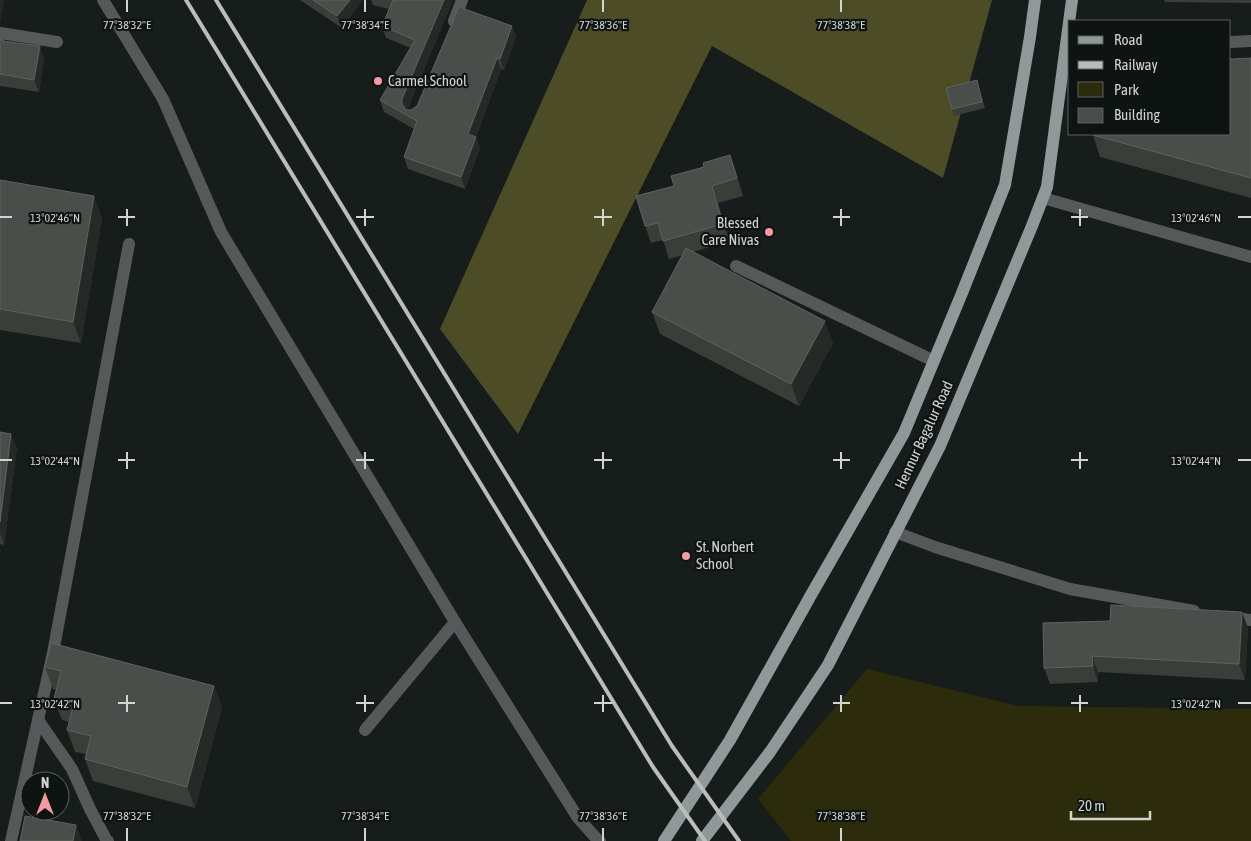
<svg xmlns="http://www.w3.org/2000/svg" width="1251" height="841" viewBox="0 0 1251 841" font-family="'Asap Condensed',sans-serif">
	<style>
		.green { fill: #2c2c0d }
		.forest { fill: #4c4c26 }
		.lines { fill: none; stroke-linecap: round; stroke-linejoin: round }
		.lane { stroke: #56595a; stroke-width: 12 }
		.street { stroke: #56595a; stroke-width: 12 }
		.primary { stroke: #919899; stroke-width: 12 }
		.rail { stroke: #b9bebc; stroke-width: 4 }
		.wall { fill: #3a3e39 }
		.shaded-wall { fill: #252a26 }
		.building { fill: #4a4e4a; stroke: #5f635f }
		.ticks { fill: none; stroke: #d0d4d2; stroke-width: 2 }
		.poi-dot { fill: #f49aa3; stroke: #0e1412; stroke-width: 2 }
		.labels { text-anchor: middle; stroke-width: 4.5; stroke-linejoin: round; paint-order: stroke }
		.poi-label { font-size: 15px; fill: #d0d4d2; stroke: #0e1412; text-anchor: start }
		.street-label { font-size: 15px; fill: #d0d4d2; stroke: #0e1412 }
		.ticks-label { font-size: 12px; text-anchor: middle; fill: #d0d4d2; stroke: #0e1412; stroke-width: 4.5; stroke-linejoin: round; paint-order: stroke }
	</style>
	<rect width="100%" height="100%" fill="#161d1b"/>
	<!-- green -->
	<path class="green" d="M867,669L1018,706L1251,709V841H791L758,799Z"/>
	<!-- forest -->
	<path class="forest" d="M587,0H992L943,178L712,46L518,434L440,329Z"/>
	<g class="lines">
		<!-- lane -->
		<g class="lane">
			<path d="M1043,198L1251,257"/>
			<path d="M736,266L934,361"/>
			<path d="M895,532L935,547L1070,589L1194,611"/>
			<path d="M1229,617L1251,620"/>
			<path d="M365,730L455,622"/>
		</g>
		<!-- street -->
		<g class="street">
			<path d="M103,0L163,99L221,232L455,622L578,818L597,839L600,841"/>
			<path d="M454,21L462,0"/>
			<path d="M0,33L57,42"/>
			<path d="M1230,42L1251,41"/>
			<path d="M38,720L72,769L90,809L107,841H108"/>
			<path d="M11,841L53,653L129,244"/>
		</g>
		<!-- primary -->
		<g class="primary">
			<path d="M664,841L730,740L811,595L904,433L962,293L1005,185L1030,37L1035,0"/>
			<path d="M702,841L770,752L828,665L940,446L1032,226L1047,187L1072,0"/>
		</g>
		<!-- rail -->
		<g class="rail">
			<path d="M186,0L653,767L705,841"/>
			<path d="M216,0L672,746L739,841"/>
		</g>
	</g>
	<!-- wall -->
	<g class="wall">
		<path d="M300,0H362L342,28Z"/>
		<path d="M371,0H453L407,110H411L512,26L516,37L504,70L501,69L476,137L480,148L465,189L408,169L404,157L414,129L384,112L380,100L411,48L386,38L382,26L389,9L373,5Z"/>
		<path d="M1164,0H1251V3L1165,2Z"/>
		<path d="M0,39H3L4,41L44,58L39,92L0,86Z"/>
		<path d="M1251,58V198L1100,157L1093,135Z"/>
		<path d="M977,80L985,108L954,116L952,109Z"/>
		<path d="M736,172L743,196L718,203L730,241L693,252L833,343L799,406L660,334L652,312L683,255L669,259L663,240L651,243L645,226L674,186Z"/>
		<path d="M0,180L102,218L81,343L0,330Z"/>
		<path d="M0,432L17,448L4,545L0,544Z"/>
		<path d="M1043,623L1248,628L1245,680L1098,672V682L1050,684L1044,668Z"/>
		<path d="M45,667L214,686L222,708L195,808L93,781L85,759L86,754L75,752L67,730L69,722L62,720L54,699L56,690L53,689Z"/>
	</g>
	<!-- shaded-wall -->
	<g class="shaded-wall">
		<path d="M0,0H4L0,25Z"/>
		<path d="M350,0H362L342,28L337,16Z"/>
		<path d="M444,0H453L407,111L406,115L402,104V99Z"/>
		<path d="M512,26L516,37L504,70L500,59Z"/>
		<path d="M40,46L44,58L39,92L34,80Z"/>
		<path d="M497,58L501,69L476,137L480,148L465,189L461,177L468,134Z"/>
		<path d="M730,155L736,172L743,196L737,178Z"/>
		<path d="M712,186L718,203L730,241L723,224Z"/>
		<path d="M94,196L102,218L81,343L73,322Z"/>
		<path d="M825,321L833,343L799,406L791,384Z"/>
		<path d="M11,434L17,448L4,545L0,533V522Z"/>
		<path d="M1242,612L1248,628L1245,680L1239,664Z"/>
		<path d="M1092,656L1098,672V682L1093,666Z"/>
		<path d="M214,686L222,708L195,808L187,787Z"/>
		<path d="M76,825L82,841H73Z"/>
	</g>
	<!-- building -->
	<g class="building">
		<path d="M313,0H350L337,16Z"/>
		<path d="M393,0H444L402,99V104L406,110H411L417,106L459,7L512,26L500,59L497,58L468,134L476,137L461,177L404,157L417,121L380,100L415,40L382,26Z"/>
		<path d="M0,39H3V41L40,46L34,80L0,74Z"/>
		<path d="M1251,58V178L1093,135V134H1230V59Z"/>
		<path d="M977,80L982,102L952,109L946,88Z"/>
		<path d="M730,155L737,178L712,186L723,224L663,241L658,223L645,226L636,196L674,186L671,176L704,167L703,163Z"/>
		<path d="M0,180L94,196L73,322L0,309Z"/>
		<path d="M686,248L825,321L791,384L652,312Z"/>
		<path d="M0,432L11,434L0,522Z"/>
		<path d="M1111,605L1242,612L1239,664L1092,656L1093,666L1044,668L1043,623L1110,621Z"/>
		<path d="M51,643L214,686L187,787L85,759L91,736L67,730L74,704L54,699L61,671L45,667Z"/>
		<path d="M25,816L76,825L73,841H20Z"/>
	</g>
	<!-- ticks -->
	<path class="ticks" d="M127,0V12M365,0V12M603,0V12M841,0V12M127,209V226M365,209V226M603,209V226M841,209V226M1080,209V226M0,217H12M118,217H135M356,217H374M594,217H612M833,217H850M1071,217H1088M1238,217H1251M127,452V469M365,452V469M603,452V469M841,452V469M1080,452V469M0,460H12M118,460H135M356,460H374M594,460H612M833,460H850M1071,460H1088M1238,460H1251M127,695V712M365,695V712M603,695V712M841,695V712M1080,695V712M0,703H12M118,703H135M356,703H374M594,703H612M833,703H850M1071,703H1088M1238,703H1251M127,828V841M365,828V841M603,828V841M841,828V841"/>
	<!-- markers -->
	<g class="poi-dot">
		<circle cx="378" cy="81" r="5"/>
		<circle cx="769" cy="232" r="5"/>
		<circle cx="686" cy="556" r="5"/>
	</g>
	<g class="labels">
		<!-- poi labels -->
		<g class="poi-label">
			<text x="388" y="86">Carmel School</text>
			<text x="759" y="228" text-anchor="end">Blessed<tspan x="759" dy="17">Care Nivas</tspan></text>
			<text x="696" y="552">St. Norbert<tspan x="696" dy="17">School</tspan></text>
		</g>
		<!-- street labels -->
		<g class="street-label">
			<text transform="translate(924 435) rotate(-65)" y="5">Hennur Bagalur Road</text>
		</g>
	</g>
	<g class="ticks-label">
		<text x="127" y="29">77°38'32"E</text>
		<text x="365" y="29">77°38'34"E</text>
		<text x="603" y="29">77°38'36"E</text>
		<text x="841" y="29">77°38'38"E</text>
		<text x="55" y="222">13°02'46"N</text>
		<text x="1196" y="222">13°02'46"N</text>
		<text x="55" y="465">13°02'44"N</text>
		<text x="1196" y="465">13°02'44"N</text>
		<text x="55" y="708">13°02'42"N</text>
		<text x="1196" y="708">13°02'42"N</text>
		<text x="127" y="820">77°38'32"E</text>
		<text x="365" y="820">77°38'34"E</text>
		<text x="603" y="820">77°38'36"E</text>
		<text x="841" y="820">77°38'38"E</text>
	</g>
	<!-- legend -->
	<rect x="1068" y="20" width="162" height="115" fill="#0e1412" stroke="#5c615f"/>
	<rect x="1078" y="36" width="25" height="8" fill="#919899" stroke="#5c615f"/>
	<text x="1114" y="45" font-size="15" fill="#d0d4d2">Road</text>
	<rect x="1078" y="61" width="25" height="8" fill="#b9bebc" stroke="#5c615f"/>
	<text x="1114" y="70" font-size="15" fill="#d0d4d2">Railway</text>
	<rect x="1078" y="82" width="25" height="15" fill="#2c2c0d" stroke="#5c615f"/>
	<text x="1114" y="95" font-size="15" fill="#d0d4d2">Park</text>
	<rect x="1078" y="108" width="25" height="15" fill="#4a4e4a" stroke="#5c615f"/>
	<text x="1114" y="120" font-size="15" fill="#d0d4d2">Building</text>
	<!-- north arrow -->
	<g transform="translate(45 796)"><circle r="24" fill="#0e1412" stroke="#5c615f"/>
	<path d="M0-4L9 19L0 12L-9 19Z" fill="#f49aa3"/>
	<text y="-8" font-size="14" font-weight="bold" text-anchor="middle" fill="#d0d4d2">N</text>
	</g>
	<!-- scale -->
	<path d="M1071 811v8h79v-8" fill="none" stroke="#d0d4d2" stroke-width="2.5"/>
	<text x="1078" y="811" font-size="15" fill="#d0d4d2" stroke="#0e1412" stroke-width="4" paint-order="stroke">20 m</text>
</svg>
